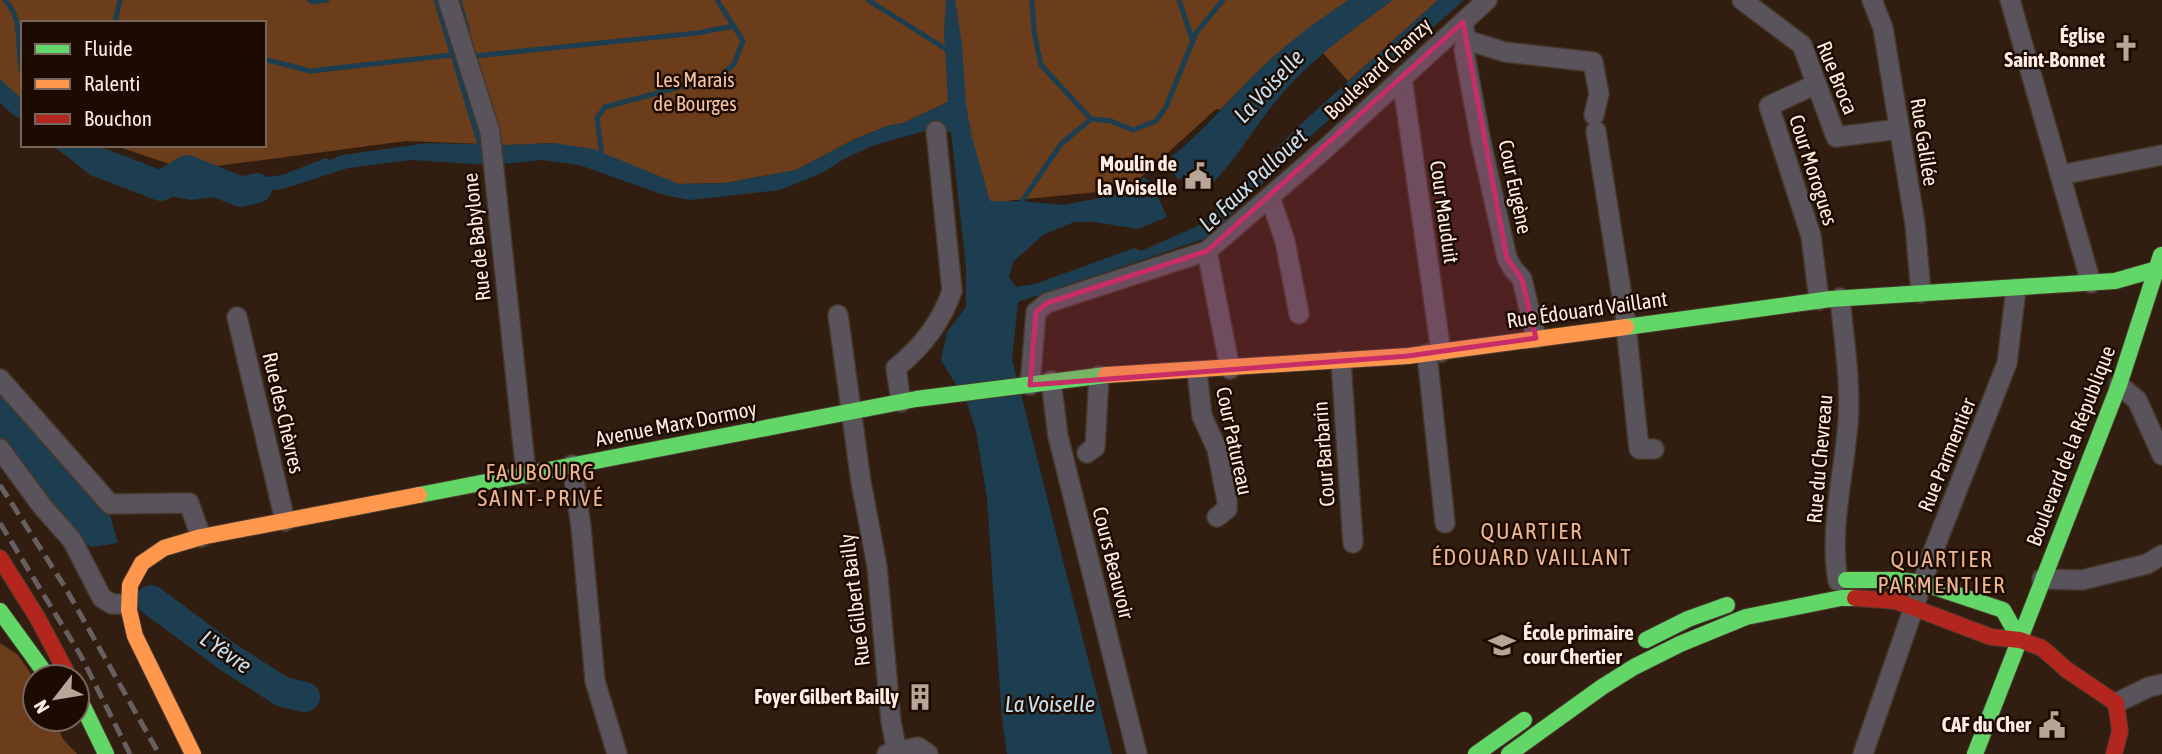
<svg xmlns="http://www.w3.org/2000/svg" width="2162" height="754" viewBox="0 0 2162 754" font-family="'Asap Condensed',sans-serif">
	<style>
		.green { fill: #6b3d1a }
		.water { fill: #1c3e50 }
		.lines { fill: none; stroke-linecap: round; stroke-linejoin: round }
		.stream { stroke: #1c3e50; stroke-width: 5 }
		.river { stroke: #1c3e50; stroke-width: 30 }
		.street-casing { stroke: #47382c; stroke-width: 22 }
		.fast-casing { stroke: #47382c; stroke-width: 18 }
		.slow-casing { stroke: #47382c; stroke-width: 18 }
		.jam-casing { stroke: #47382c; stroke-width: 18 }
		.street { stroke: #59545c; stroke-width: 19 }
		.fast { stroke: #63d668; stroke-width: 16 }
		.slow { stroke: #ff974d; stroke-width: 16 }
		.jam { stroke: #b3261e; stroke-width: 16 }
		.rail { stroke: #675f62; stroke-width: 5; stroke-dasharray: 14 7; stroke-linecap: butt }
		.marked { fill: #c82d68; fill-opacity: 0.2; stroke: #c82d68; stroke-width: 5; stroke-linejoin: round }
		.labels { text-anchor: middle; stroke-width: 5; stroke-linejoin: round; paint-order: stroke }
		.poi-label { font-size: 21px; font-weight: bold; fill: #feede2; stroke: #1d0b01; text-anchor: end }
		.street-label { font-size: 21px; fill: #feede2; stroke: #1d0b01 }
		.park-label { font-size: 21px; fill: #f2c2a3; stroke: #1d0b01 }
		.water-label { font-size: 23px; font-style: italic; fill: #c6e0ef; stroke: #1d0b01 }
		.neighbourhood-label { font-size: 23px; letter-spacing: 2px; fill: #ecb692; stroke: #1d0b01 }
	</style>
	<rect width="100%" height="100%" fill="#311e10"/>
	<!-- green -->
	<g class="green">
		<path d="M0,0H1438L1348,81L1306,34L1260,69L1220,110L1216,109L1128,189L976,204L948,102L903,123L887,126L855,139L796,170L725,183L679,184L554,143L507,145L406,141L187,170L113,145H264V23H23V102L0,85Z"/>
		<path d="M0,643L18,655L35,680V719H54L63,739L77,754H0Z"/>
	</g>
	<!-- water -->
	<g class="water">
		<path d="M946,0H955L962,44L966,105L972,137L990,201H1022L1063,205L1105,197L1128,189L1144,177L1152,184L1167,217L1138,229L1094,222H1074L1043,235L1013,262L1009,277L1016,287L1035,284L1134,248L1141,251L1202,224L1301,124L1438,0H1464L1303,143L1209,237L1018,302L1012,359L1112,754H1007L1002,719L987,498L976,431L967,403L941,360L947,332L966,307V268L951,132L928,130L872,146L844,159L822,173L780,190L690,200L664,195L579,165L542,160L492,165L411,160L348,168L283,189L191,200L148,192L65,155L51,145H87L162,180L193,183L231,182L282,175L326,158L330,160L342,155L428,143L507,145L554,143L593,149L679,184L725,183L796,170L855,139L887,126L903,123L948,102L944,32Z"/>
		<path d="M1348,0H1393C1351,31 1308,61 1275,102C1254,128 1237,158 1213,183L1201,169L1178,180L1167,160C1202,134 1228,100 1259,70C1287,43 1317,21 1348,0Z"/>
		<path d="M0,79L23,100V120L12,114L0,103Z"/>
		<path d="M0,389L110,515L118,543L93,547L87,545L46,502L0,440Z"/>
	</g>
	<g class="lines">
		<!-- stream -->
		<g class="stream">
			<path d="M5,0C25,20 15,50 23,76"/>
			<path d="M309,0L313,2L327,0"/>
			<path d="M436,0L481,148"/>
			<path d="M459,0L468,31"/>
			<path d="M868,0L949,51"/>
			<path d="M1032,0L1034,32L1041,65L1091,119L1111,121L1133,130L1156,121L1166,107L1196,33L1223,0"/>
			<path d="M1179,0L1193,42"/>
			<path d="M115,23L120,0"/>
			<path d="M475,56L697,33L734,26"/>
			<path d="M264,59L310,71L452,55"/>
			<path d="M602,157L597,118L605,107L721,76L734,64L743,41L717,0"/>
			<path d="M1022,201L1061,144L1091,119"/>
		</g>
		<!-- river -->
		<g class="river">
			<path d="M77,145L98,162L161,186L187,170L241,192L257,188"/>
			<path d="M151,600L228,657L283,692L305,697"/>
		</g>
		<defs>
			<g id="street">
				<path d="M448,0L490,132L526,474"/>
				<path d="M1742,0L1802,45L1836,137L1899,129"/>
				<path d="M1872,0L1883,28L1915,224L1921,293"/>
				<path d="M2010,0L2091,283"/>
				<path d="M1463,22L1466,40L1464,50L1481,142L1507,258L1513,269L1522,279L1536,338"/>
				<path d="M1466,40L1505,52L1593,62L1599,94L1594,115"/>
				<path d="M1402,78L1441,352"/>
				<path d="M1816,84L1769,106L1811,236L1819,300"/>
				<path d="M1596,131L1622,297"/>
				<path d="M2060,175L2162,155"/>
				<path d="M1270,197L1285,241L1299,314"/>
				<path d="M1207,251L1230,369"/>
				<path d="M838,315L861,482L877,566L891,722L897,751"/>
				<path d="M1625,316L1639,449H1654"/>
				<path d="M237,317L285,521"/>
				<path d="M1427,354L1445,523"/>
				<path d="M1341,361L1353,543"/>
				<path d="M1197,371L1202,416L1217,449L1227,501V509L1217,517"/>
				<path d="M0,379L110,504L189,503L201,537"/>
				<path d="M1051,381L1058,436L1137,754"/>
				<path d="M1030,385L1036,312L1047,303L1207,251L1326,148L1487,0"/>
				<path d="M2119,385L2137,400L2162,455"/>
				<path d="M901,402L896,368C922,347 941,323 952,291L936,131"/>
				<path d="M0,449L42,506L72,540L102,598L112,604H127"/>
				<path d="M1087,453L1095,447L1099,376"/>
				<path d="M572,465L581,527L595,681L617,754"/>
				<path d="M2042,579L2082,580L2147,564L2162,555"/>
				<path d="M1838,581C1829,529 1844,475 1848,423C1851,382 1844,340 1840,298"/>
				<path d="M2116,703L2149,687L2162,684"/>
				<path d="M887,754L918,747L928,754"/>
				<path d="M1863,754L1934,549L2007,363L2016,289"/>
			</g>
			<g id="fast">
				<path d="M1626,327L1831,299L2115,281L2157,269"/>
				<path d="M419,495L916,399L1106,375"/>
				<path d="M1846,580H1900L1922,583L2003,610L2020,640"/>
				<path d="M0,611L48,677"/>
				<path d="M1646,640L1688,619L1727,605"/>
				<path d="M77,694L106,754"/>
				<path d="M1476,754L1524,720"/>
				<path d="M1509,754L1602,687L1634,667L1680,644L1746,617L1841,598H1855"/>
				<path d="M1975,754L2119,385L2161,255"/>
			</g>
			<g id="slow">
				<path d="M1106,375L1408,356L1626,327"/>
				<path d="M193,754L135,636L129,610L130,585L142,563L164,548L201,537L419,495"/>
			</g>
			<g id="jam">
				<path d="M0,558L37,617L69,677"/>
				<path d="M1855,598L1896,601L1991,637L2020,640L2042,648L2067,670L2116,703L2120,731L2114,754"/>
			</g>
		</defs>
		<!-- street casing -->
		<use href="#street" class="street-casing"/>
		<!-- fast casing -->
		<use href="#fast" class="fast-casing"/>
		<!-- slow casing -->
		<use href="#slow" class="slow-casing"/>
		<!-- jam casing -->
		<use href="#jam" class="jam-casing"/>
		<!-- street -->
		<use href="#street" class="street"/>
		<!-- fast -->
		<use href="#fast" class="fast"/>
		<!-- slow -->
		<use href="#slow" class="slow"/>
		<!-- jam -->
		<use href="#jam" class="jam"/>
		<!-- rail -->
		<g class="rail">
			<path d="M0,485L65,587L159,754"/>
			<path d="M0,523L81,656L130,754"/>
		</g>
	</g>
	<!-- marked area -->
	<path class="marked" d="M1463,22L1507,258L1522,279L1536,338L1408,356L1030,385L1036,312L1047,303L1207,251Z"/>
	<!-- icons -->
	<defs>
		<symbol id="church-bare" viewBox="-9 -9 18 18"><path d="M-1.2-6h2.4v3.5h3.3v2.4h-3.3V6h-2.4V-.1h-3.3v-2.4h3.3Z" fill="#b6a598" stroke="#1d0b01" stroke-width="2.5" paint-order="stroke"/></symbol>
		<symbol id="civic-bare" viewBox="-9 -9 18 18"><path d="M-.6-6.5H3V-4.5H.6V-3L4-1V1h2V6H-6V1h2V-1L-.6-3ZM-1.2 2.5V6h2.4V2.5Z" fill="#b6a598" stroke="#1d0b01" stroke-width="2.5" paint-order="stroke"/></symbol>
		<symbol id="school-bare" viewBox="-9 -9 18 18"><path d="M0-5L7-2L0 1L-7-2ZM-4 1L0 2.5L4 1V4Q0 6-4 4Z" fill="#b6a598" stroke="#1d0b01" stroke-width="2.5" paint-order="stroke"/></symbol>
		<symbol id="building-bare" viewBox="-9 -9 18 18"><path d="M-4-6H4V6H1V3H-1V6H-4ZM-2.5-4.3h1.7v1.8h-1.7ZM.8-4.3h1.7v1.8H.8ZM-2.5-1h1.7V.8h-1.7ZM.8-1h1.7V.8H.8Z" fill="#b6a598" stroke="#1d0b01" stroke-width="2.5" paint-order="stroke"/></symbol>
	</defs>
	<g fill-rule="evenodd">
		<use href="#church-bare" x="2107" y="29" width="38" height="38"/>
		<use href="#civic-bare" x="1179" y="157" width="38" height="38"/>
		<use href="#school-bare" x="1483" y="626" width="38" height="38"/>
		<use href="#building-bare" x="901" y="678" width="38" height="38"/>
		<use href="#civic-bare" x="2033" y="706" width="38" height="38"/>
	</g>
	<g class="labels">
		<!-- poi labels -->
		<g class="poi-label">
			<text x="2105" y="43">Église<tspan x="2105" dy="24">Saint-Bonnet</tspan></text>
			<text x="1177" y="171">Moulin de<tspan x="1177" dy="24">la Voiselle</tspan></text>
			<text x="1523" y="640" text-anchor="start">École primaire<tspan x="1523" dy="24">cour Chertier</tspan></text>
			<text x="899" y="704">Foyer Gilbert Bailly</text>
			<text x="2031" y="732">CAF du Cher</text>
		</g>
		<!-- street labels -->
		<g class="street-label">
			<text transform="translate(1378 69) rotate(-43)" y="7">Boulevard Chanzy</text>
			<text transform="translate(1837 78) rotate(68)" y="7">Rue Broca</text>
			<text transform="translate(1924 142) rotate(81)" y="7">Rue Galilée</text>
			<text transform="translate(1813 170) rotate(72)" y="7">Cour Morogues</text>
			<text transform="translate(1515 187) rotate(78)" y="7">Cour Eugène</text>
			<text transform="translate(1444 212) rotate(82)" y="7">Cour Mauduit</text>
			<text transform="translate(477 237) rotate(-96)" y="7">Rue de Babylone</text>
			<text transform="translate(1587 310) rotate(-8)" y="7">Rue Édouard Vaillant</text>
			<text transform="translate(283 413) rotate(77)" y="7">Rue des Chèvres</text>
			<text transform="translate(676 424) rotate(-11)" y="7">Avenue Marx Dormoy</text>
			<text transform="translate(1234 441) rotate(78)" y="7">Cour Patureau</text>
			<text transform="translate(2071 446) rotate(-69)" y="7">Boulevard de la République</text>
			<text transform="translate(1324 454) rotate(-94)" y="7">Cour Barbarin</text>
			<text transform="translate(1947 455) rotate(-68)" y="7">Rue Parmentier</text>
			<text transform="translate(1820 459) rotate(-85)" y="7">Rue du Chevreau</text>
			<text transform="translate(1113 563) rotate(76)" y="7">Cours Beauvoir</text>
			<text transform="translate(855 600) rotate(-97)" y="7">Rue Gilbert Bailly</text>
		</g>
		<!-- park labels -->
		<g class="park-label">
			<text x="695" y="87">Les Marais<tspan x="695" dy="24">de Bourges</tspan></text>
		</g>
		<!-- water labels -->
		<g class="water-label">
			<text transform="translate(1269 86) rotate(-47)" y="8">La Voiselle</text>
			<text transform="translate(1253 180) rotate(-43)" y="8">Le Faux Pallouet</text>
			<text transform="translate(226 652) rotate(35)" y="8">L'Yèvre</text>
			<text x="1050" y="712">La Voiselle</text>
		</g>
		<!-- neighbourhood labels -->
		<g class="neighbourhood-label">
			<text x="541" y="480">FAUBOURG<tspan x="541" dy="26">SAINT-PRIVÉ</tspan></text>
			<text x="1532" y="539">QUARTIER<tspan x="1532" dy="26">ÉDOUARD VAILLANT</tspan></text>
			<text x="1942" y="567">QUARTIER<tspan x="1942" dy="26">PARMENTIER</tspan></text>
		</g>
	</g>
	<!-- legend -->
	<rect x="21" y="21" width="245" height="126" fill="#1d0b01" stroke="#77655b" stroke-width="2"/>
	<rect x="35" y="44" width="35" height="10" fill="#63d668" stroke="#77655b" stroke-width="2"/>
	<text x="84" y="56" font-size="21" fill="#feede2">Fluide</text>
	<rect x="35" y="79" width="35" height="10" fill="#ff974d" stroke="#77655b" stroke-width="2"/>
	<text x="84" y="91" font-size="21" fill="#feede2">Ralenti</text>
	<rect x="35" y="114" width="35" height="10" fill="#b3261e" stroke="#77655b" stroke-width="2"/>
	<text x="84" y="126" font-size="21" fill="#feede2">Bouchon</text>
	<!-- north arrow -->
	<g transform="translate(56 698) rotate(239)"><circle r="33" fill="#1d0b01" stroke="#77655b" stroke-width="2"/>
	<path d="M0-5L12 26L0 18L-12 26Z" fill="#b6a598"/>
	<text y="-10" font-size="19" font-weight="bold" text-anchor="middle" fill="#feede2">N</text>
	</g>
</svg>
